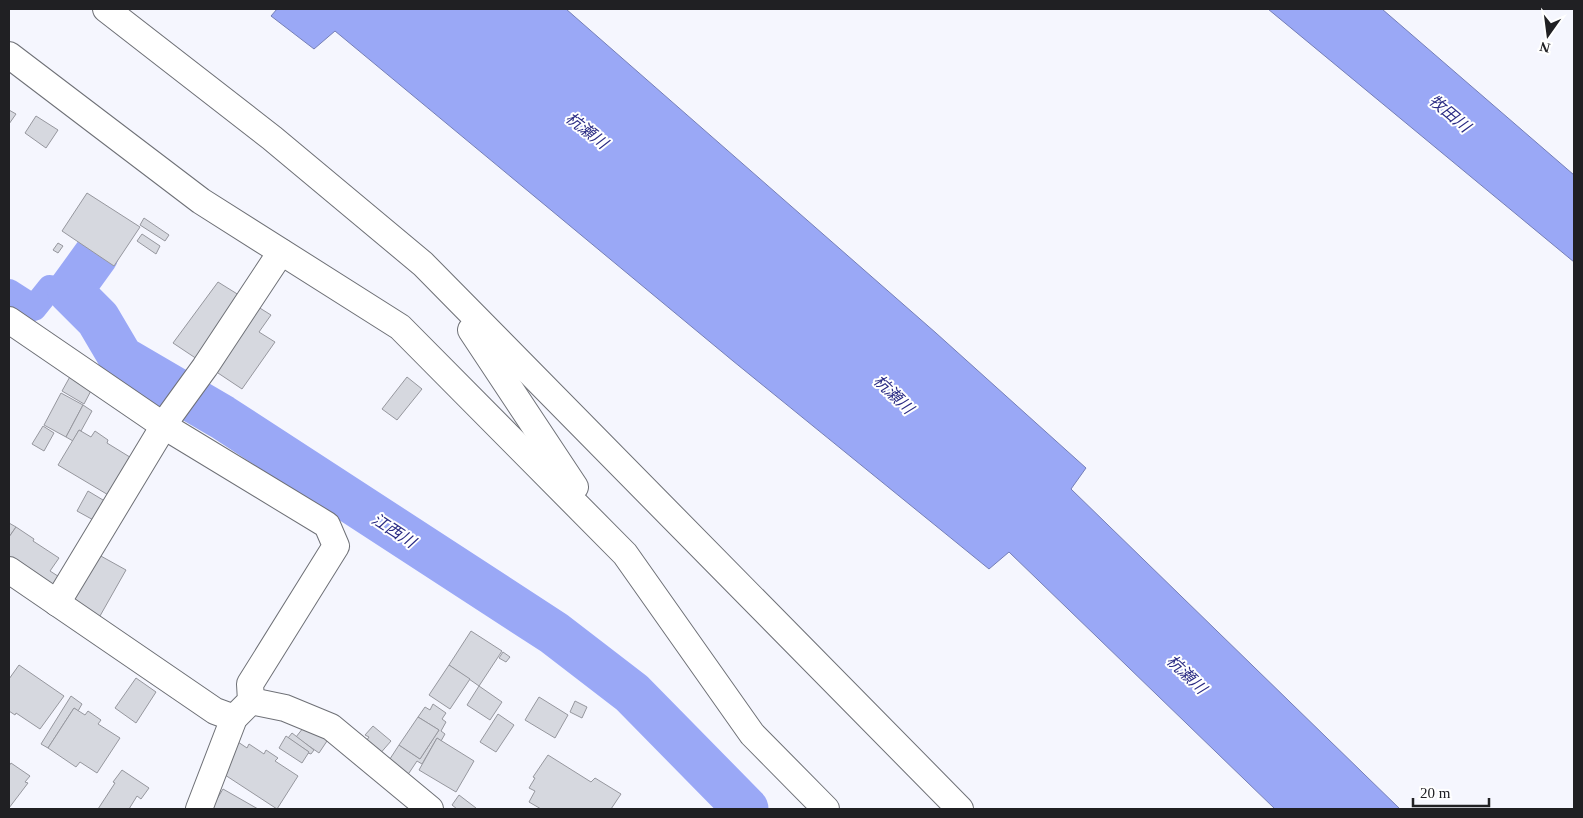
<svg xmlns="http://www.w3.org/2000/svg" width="1583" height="818" viewBox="0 0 1583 818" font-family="'Times New Roman','Noto Sans JP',serif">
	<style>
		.water { fill: #9aa8f6; stroke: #757fb7 }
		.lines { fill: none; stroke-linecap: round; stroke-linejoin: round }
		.canal { stroke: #9aa8f6; stroke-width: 26 }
		.river { stroke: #9aa8f6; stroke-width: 45 }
		.building { fill: #d6d8df; stroke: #96979e }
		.street-casing { stroke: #6e7076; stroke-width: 28 }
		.street { stroke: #fff; stroke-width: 26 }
		.labels { text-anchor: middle; stroke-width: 4; stroke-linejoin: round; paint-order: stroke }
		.water-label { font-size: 16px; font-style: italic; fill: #2b2c84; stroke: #fff }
	</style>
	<rect width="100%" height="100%" fill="#f5f6fe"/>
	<!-- water -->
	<g class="water">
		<path d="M277,9H566L936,333L1086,468L1071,489L1400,809H1275L1009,552L989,569L733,361L335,31L314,49L271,16Z"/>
		<path d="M1268,9H1382L1574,175V262Z"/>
	</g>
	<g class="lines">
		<!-- canal -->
		<path class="canal" d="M9,292L34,308L50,288L70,291"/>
		<!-- river -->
		<path class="river" d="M96,255L70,291L98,319L121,358L222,417L554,633L632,693L746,809"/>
	</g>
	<!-- building -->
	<g class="building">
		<path d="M9,110L16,114L9,124Z"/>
		<path d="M36,116L58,130L46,148L25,133Z"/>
		<path d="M87,193L140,227L114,266L62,231Z"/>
		<path d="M144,218L169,235L165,241L140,225Z"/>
		<path d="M142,234L160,246L156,254L137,241Z"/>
		<path d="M58,243L63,246L58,253L53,250Z"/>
		<path d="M218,282L271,315L259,332L275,342L242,389L173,343Z"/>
		<path d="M72,373L94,385L84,404L62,391Z"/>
		<path d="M407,377L422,389L397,420L382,409Z"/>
		<path d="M61,393L83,405L66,437L44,425Z"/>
		<path d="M83,405L92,411L81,431L79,430L73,441L66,437Z"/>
		<path d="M43,426L54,433L44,451L32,444Z"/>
		<path d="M79,430L91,437L95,431L108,440L107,443L133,459L110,496L58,465Z"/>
		<path d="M88,491L108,503L97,522L77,511Z"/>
		<path d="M9,523L16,527L9,537Z"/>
		<path d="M16,527L34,539L33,541L59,558L50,571L64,580L57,591L9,559V537Z"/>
		<path d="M99,555L126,570L96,623L69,608Z"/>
		<path d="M471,631L502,651L479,686L449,665Z"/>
		<path d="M503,652L510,657L506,662L499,658Z"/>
		<path d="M19,665L64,696L40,729L16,713L15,715L9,711V679Z"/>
		<path d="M449,665L470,679L450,709L429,695Z"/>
		<path d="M136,678L156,692L136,723L115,708Z"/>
		<path d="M479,686L502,702L490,720L467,705Z"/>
		<path d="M71,696L82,704L78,711L74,708L48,748L41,744Z"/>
		<path d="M539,697L568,715L555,738L525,720Z"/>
		<path d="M575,701L587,707L582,718L570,712Z"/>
		<path d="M433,704L446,713L442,719L446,722L441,731L445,734L441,741L437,738L422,764L417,761L405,779L386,765L399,745L420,759L439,730L418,717L425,707L430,710Z"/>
		<path d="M74,708L85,715L88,711L101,720L98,724L120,738L97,773L80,762L76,767L48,748Z"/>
		<path d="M498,714L514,725L496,752L480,742Z"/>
		<path d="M418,717L439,730L420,759L399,745Z"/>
		<path d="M307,723L329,738L319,753L296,737Z"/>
		<path d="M373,726L391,741L378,756L364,744L369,737L365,735Z"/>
		<path d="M292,733L314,750L311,754L308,753L309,752L288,738Z"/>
		<path d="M286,736L309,752L302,763L279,748Z"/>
		<path d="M437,738L474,761L456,792L419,770Z"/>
		<path d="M235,740L247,748L249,744L264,754L266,750L278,758L275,761L298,776L277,809L222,773Z"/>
		<path d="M548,755L591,782L595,778L621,794L611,809H541L529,802L535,791L529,788L535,778L533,777Z"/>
		<path d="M11,763L30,776L25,782L28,783L9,808V766Z"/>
		<path d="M122,770L149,788L141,799L137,796L129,809H98L115,783L113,782Z"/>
		<path d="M223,789L258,809H211Z"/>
		<path d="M459,795L476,808L475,809H457L452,805Z"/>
	</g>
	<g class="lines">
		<defs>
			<g id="street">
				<path d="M106,9L272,138L423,264L960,809"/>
				<path d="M9,55L201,201L400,327L625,554L752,734L826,809"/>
				<path d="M9,320L164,426L327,525L336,546L250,684L251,701L234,718L199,809"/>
				<path d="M471,330L575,487"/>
				<path d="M9,570L215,711L234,718"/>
				<path d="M57,603L171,414L205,367L281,252"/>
				<path d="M251,701L285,708L331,727L430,809"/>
			</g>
		</defs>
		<!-- street casing -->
		<use href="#street" class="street-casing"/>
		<!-- street -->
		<use href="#street" class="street"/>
	</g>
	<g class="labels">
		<!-- water labels -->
		<g class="water-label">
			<text transform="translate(1450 113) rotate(40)" y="6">牧田川</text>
			<text transform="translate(587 130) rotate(38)" y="6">杭瀬川</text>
			<text transform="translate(894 394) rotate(44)" y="6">杭瀬川</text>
			<text transform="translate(394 530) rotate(33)" y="6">江西川</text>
			<text transform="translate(1187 674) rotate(44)" y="6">杭瀬川</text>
		</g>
	</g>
	<!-- border -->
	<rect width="1583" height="818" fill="none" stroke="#202023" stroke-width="20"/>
	<!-- north arrow -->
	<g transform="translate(1548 35) rotate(194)" stroke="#ffffff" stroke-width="4" paint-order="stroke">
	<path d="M0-4L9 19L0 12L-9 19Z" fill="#202023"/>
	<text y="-8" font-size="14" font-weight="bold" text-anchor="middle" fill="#202023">N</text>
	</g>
	<!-- scale -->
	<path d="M1413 798v8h76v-8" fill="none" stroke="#202023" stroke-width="2.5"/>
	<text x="1420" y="798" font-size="15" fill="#202023" stroke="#ffffff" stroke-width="4" paint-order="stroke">20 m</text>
</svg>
